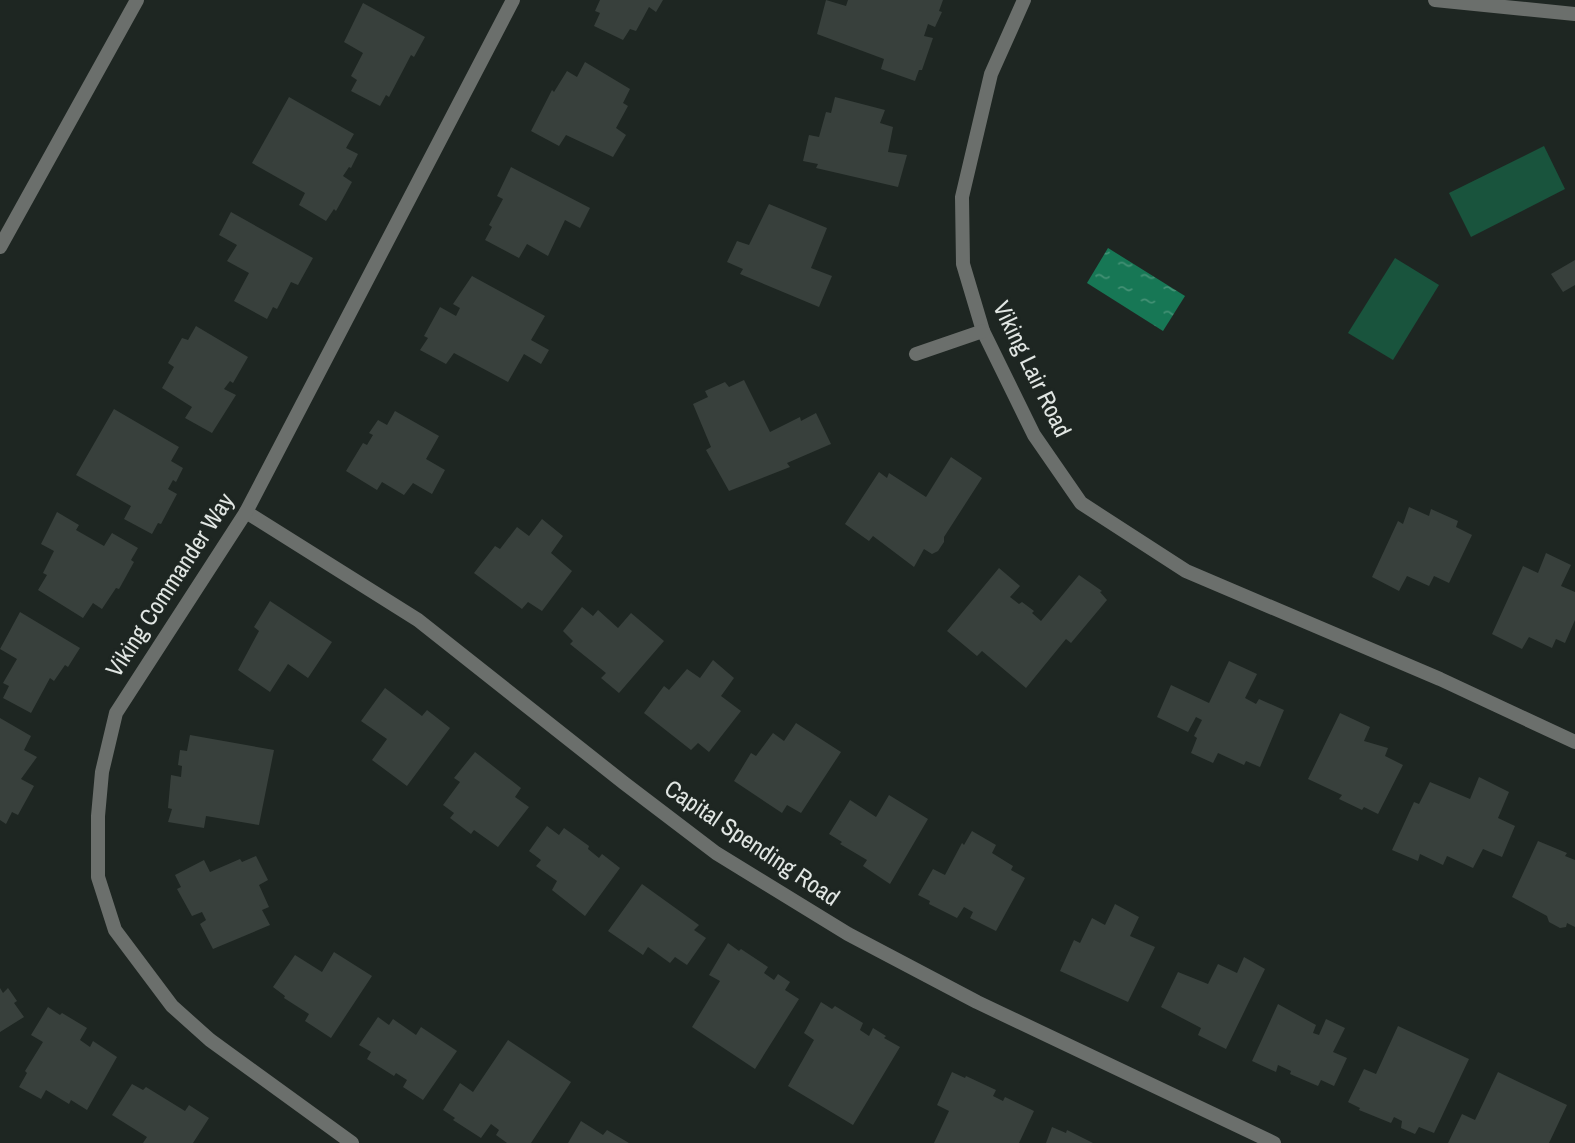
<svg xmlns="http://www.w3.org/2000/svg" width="1575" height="1143" viewBox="0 0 1575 1143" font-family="'Archivo Narrow',sans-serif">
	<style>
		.grass { fill: #19543d }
		.water { fill: url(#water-ripples) }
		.building { fill: #38403c }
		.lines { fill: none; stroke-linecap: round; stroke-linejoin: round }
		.minor { stroke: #6b6f6c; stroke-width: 14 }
		.tertiary { stroke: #6b6f6c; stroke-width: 14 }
		.labels { text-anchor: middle; stroke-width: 6; stroke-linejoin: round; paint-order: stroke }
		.street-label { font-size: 24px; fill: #e1e6e3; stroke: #1e2622 }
	</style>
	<defs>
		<pattern id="water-ripples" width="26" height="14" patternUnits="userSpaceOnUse" patternTransform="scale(1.75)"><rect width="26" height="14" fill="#177755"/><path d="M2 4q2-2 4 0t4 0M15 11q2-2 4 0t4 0" fill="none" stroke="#449175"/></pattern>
	</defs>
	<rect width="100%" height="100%" fill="#1e2622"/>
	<!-- grass -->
	<g class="grass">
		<path d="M1544,146L1565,189L1471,237L1449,193Z"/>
		<path d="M1395,258L1439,285L1393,360L1348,333Z"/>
	</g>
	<!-- water -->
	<path class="water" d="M1108,248L1185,296L1163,331L1087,283Z"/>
	<!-- building -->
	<g class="building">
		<path d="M600,0H663L656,12L649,7L636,31L630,29L623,40L594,26L600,13L595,11Z"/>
		<path d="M826,0L846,6L848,0H943L939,11L942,12L935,27L928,24L924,36L933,38L922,70H919L915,81L881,69L884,59L817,34Z"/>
		<path d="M363,3L425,37L414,57L411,55L389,97L386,95L380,106L351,91L357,80L351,76L363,53L344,42Z"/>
		<path d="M585,62L630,89L623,103L628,106L616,128L626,135L613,157L566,135L559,146L531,131L552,90L554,92L567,71L577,77Z"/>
		<path d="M289,97L354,134L346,148L358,154L351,168L349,167L343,176L352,182L336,211L334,209L326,221L299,205L305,193L252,163Z"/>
		<path d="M835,97L885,110L880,123L893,127L888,152L907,155L898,187L816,168L818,164L803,161L809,135L819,137L826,112L831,113Z"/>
		<path d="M511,167L590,208L580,228L565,220L548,256L527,244L519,258L485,240L492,227L489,225L503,199L497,196Z"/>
		<path d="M769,204L827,228L811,268L832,276L819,307L740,274L743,269L727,262L737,241L749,245Z"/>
		<path d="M231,212L313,258L298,285L291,282L277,309L273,307L267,319L234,301L249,273L227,261L237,245L219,235Z"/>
		<path d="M1575,260V285L1563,292L1551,274Z"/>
		<path d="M472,276L545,316L531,340L549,350L541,364L524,354L508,382L454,353L446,364L420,350L428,338L424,336L440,307L456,316L460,308L453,304Z"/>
		<path d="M196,326L248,357L233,383L230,381L224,389L236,395L212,433L185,418L192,407L162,388L174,367L168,363L182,338L188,340Z"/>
		<path d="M744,380L770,432L800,417L801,421L816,413L831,444L787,463L790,467L729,491L706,450L711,447L693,404L708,397L705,391L725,382L729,387Z"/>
		<path d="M114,409L179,447L171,461L183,468L176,482L173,480L168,489L177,494L161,524L158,523L152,534L124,519L131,506L76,475Z"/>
		<path d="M395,411L439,436L426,459L445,470L432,494L413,483L404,495L382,482L377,490L346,471L363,443L367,445L373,435L369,433L378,420L387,425Z"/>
		<path d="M951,457L982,478L944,537V542L938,551L932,554L924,549L914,567L873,536L869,541L845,524L879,472L887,478L889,473L926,497Z"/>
		<path d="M1409,507L1429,516L1431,509L1458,521L1456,527L1472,535L1449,583L1434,576L1429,586L1407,576L1399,591L1372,577L1398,521L1403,524Z"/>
		<path d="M57,512L79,525L76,530L104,546L112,533L138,548L131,560L134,562L119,589L116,588L102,609L93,603L83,618L38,590L47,575L43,573L54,551L41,544Z"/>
		<path d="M542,519L563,536L551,553L572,571L542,611L528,602L522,609L474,573L495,546L500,549L517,527L529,536Z"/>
		<path d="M1546,553L1571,565L1561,586L1575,592V620L1565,643L1556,639L1552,648L1529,637L1522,649L1492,634L1523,566L1538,573Z"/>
		<path d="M999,568L1020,586L1010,597L1019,604L1022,602L1034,611L1032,613L1041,621L1079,575L1102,591L1100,592L1107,600L1071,643L1066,639L1026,688L982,651L977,656L947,631Z"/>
		<path d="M270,601L332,642L308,678L288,664L270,692L238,670L259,631L254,627Z"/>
		<path d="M582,607L593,616L598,610L618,628L631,613L664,641L619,693L601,678L606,673L570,644L573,641L563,631Z"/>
		<path d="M20,612L80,648L68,667L65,665L54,681L50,678L31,713L3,698L9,686L3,683L17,659L0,649Z"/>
		<path d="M713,660L734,678L721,696L741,711L709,752L698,743L691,750L644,713L664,686L669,690L687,669L700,678Z"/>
		<path d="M1229,661L1257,674L1245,698L1256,704L1259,699L1284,710L1260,767L1246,761L1244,765L1218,753L1213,763L1191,753L1197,738L1194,736L1202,720L1196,717L1188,732L1157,717L1171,685L1209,703Z"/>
		<path d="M385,688L422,716L427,710L450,728L407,786L372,760L387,739L361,721Z"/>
		<path d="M1340,713L1370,727L1364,741L1388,748L1385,756L1403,765L1378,814L1364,807L1362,810L1339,799L1342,795L1308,779Z"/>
		<path d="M0,718L31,736L24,750L37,757L21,779L34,786L18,815L12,812L6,824L0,820Z"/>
		<path d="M796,723L841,752L801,813L787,805L782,813L734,781L751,753L756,756L773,733L784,741Z"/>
		<path d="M190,735L274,750L259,825L206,816L204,828L168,822L172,809L168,808L171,775L181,777L182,766L178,765L180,750L187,751Z"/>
		<path d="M475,752L521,788L515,797L529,807L498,847L474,830L471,834L450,818L454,813L443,805L460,782L454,778Z"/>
		<path d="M1479,777L1509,792L1498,818L1515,826L1502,857L1483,849L1473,868L1447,856L1443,865L1420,854L1418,861L1392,850L1414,802L1419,804L1430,782L1470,799Z"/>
		<path d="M889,795L928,819L890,884L863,866L867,860L840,844L842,842L829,834L850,800L876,817Z"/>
		<path d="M547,826L559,835L564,828L589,846L588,849L599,858L602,854L620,868L585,916L552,890L557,881L536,866L541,860L529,851Z"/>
		<path d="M972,831L996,845L992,853L1013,866L1011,870L1025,878L996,931L970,918L973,912L964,907L957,918L929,904L930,901L918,895L933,869L945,875L962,843L964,845Z"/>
		<path d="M1538,841L1567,853L1565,856L1575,860V927L1567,923L1566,927L1560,928L1549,922L1547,916L1512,897Z"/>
		<path d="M256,856L268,880L259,885L269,907L262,910L270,925L213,949L200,924L206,920L202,912L192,916L177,889L181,887L175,875L204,860L210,872L240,859L242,862Z"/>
		<path d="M642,884L699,925L694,930L706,938L687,965L675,957L670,963L648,947L643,955L608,931Z"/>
		<path d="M1115,904L1139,917L1130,936L1155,947L1128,1002L1060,971L1074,940L1080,943L1092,918L1105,925Z"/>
		<path d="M728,943L739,951L741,949L768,967L764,973L774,980L778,974L790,982L785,990L799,999L755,1069L692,1027L720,981L709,975Z"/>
		<path d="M334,952L372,976L331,1038L305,1021L309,1014L284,998L285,996L273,987L295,955L322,972Z"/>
		<path d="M1244,957L1265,969L1226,1049L1198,1035L1201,1028L1161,1007L1178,972L1208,984L1218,964L1237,973Z"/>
		<path d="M0,988L3,993L8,988L17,1001L14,1003L24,1017L0,1032Z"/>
		<path d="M821,1002L832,1009L835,1006L863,1023L860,1030L869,1036L873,1028L886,1036L884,1038L900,1047L853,1125L788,1086L814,1040L804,1033Z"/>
		<path d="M1278,1004L1316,1025L1313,1033L1319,1035L1326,1019L1345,1028L1333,1052L1347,1058L1334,1086L1321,1080L1318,1086L1290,1074L1291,1071L1278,1065L1276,1072L1252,1061Z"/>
		<path d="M48,1007L60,1015L62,1013L87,1028L80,1040L90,1047L93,1041L117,1057L87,1110L71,1100L69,1104L46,1090L41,1099L19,1087L27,1073L25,1071L43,1042L31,1035Z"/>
		<path d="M378,1017L389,1025L393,1019L416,1035L421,1027L457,1051L423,1100L403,1087L407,1080L396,1073L394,1076L367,1059L371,1052L359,1045Z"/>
		<path d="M1398,1026L1469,1059L1434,1133L1419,1127L1415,1134L1401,1128L1402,1121L1394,1117L1391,1123L1359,1110L1360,1108L1348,1102L1364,1069L1376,1074Z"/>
		<path d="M508,1040L571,1082L531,1143H507L496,1135L499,1130L491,1124L481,1138L453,1120L455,1118L443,1110L460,1083L473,1092Z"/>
		<path d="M952,1072L965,1078L966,1076L996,1090L993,1096L1003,1101L1005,1097L1034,1111L1019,1143H934L949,1111L937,1105Z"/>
		<path d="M1498,1072L1567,1105L1549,1143H1448L1462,1114L1475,1120Z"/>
		<path d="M132,1084L143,1090L146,1087L185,1111L189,1105L209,1118L193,1143H143L147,1137L112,1115Z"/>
		<path d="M581,1121L603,1135L607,1130L629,1143H568Z"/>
		<path d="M1052,1127L1066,1133L1067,1130L1093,1143H1046Z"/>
	</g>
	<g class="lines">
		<!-- minor -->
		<g class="minor">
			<path d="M1024,0L991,74L962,197L963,264L983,331L1034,435L1081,503L1186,571L1440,679L1575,742"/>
			<path d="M1435,0L1575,14"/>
			<path d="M916,354L983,331"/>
			<path d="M246,512L418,620L624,783L716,853L848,934L977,1002L1274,1143"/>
			<path d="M352,1143L210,1040L172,1006L115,930L98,877V816L102,772L116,713L246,512L513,0"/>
		</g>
		<!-- tertiary -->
		<path class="tertiary" d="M0,247L137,0"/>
	</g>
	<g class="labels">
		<!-- street labels -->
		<g class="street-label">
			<text transform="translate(1032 369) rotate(64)" y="8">Viking Lair Road</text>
			<text transform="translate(170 585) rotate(-57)" y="8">Viking Commander Way</text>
			<text transform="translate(752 843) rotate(34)" y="8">Capital Spending Road</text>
		</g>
	</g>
</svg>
